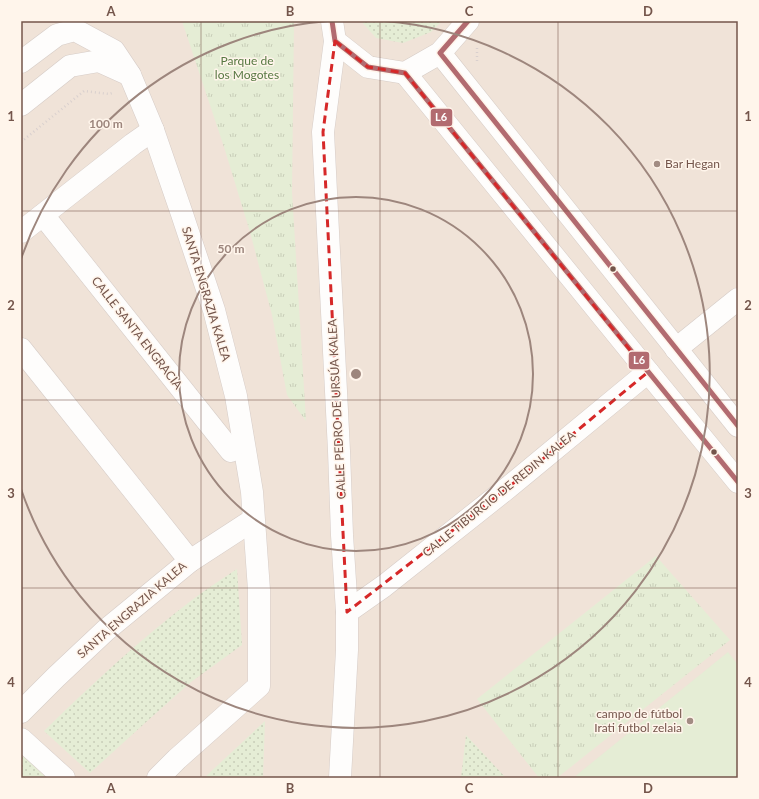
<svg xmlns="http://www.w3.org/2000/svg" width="759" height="799" viewBox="0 0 759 799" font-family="Lato,sans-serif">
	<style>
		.residential { fill: #f0e3d8 }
		.grass { fill: url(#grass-dots) }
		.park { fill: url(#park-tufts) }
		.garden { fill: #e5edd5 }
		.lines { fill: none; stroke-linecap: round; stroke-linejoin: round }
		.street-casing { stroke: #d6ccc7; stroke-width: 23 }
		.secondary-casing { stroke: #d6ccc6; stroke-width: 23 }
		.path { stroke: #d9d0ce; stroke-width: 2.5; stroke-dasharray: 1 3; stroke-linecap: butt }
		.street { stroke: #fefdfc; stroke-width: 22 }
		.secondary { stroke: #fefdfc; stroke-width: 22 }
		.bus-1-casing { stroke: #fff5eb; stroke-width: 8 }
		.bus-1 { stroke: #b26b70; stroke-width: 5 }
		.marked { fill: none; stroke: #d62828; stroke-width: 3; stroke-dasharray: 8 5; stroke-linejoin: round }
		.grid { fill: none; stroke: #74554b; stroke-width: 1; stroke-opacity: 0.55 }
		.ring { fill: none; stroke: #9d867d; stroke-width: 2 }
		.poi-dot { fill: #a28c83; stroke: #fff5eb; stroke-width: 1.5 }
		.bus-dot { fill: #74554b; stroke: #fff5eb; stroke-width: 1.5 }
		.labels { text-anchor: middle; stroke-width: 3; stroke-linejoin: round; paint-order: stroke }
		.park-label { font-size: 12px; fill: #587943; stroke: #fff5eb }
		.poi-label { font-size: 12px; fill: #74554b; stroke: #fff5eb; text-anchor: start }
		.street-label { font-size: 12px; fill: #74554b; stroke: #fff5eb }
		.centre { fill: #9d867d; stroke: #fff5eb; stroke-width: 2 }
		.ring-label { font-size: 12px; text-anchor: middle; font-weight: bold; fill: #9d867d; stroke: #fff5eb; stroke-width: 3; stroke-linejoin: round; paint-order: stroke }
		.line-badge { stroke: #fff5eb; stroke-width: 1.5 }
		.badge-label { font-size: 11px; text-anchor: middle; font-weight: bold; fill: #fff }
		.neatline { fill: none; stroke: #74554b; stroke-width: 1.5 }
		.grid-label { font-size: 13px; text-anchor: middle; font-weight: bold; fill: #74554b }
	</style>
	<defs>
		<pattern id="grass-dots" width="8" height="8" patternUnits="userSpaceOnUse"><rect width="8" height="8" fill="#e5edd5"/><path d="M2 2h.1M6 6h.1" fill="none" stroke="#c8cdb8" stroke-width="1.8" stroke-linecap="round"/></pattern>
		<pattern id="park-tufts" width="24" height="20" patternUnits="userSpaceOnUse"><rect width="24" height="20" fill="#e5edd5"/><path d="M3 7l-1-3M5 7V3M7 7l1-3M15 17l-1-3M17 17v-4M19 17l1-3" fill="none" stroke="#c8cdb8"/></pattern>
	</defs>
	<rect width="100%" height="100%" fill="#f7f1ea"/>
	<!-- residential -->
	<rect class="residential" x="21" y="21" width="717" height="757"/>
	<!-- grass -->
	<g class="grass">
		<path d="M361,21H442L431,32L403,43L376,38Z"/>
		<path d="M237,569L242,645L191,682L145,723L90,773L44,731C91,685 139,640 192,600C206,589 222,579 237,569Z"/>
		<path d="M265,721L263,778H204Z"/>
		<path d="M466,735L506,778H461Z"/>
		<path d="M23,756L47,778H21V758Z"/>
	</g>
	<!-- park -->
	<g class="park">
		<path d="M182,21H294L292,192L306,421L287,395L272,315L250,232L224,147Z"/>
		<path d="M656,556L730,640L557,778H539L477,699Z"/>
	</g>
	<!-- garden -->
	<path class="garden" d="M728,652L738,665V778H573Z"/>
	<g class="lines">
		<defs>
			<g id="street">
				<path d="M335,41L323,132L339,451L342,535L347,612V650L340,778"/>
				<path d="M21,62L57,35L75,30L114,51L130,75L153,130L182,214L214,310L236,396L252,492L259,590V686L177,759L158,778"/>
				<path d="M21,105L70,66L99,61L130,75"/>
				<path d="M43,215L231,451"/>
				<path d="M21,232L133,144L153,130"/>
				<path d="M21,349L190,561"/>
				<path d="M676,349L738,299"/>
				<path d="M347,612L384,586L510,486L648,372"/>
				<path d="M21,712L56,677L106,630L190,561L253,520"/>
				<path d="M21,739L64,778"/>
			</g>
			<g id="secondary">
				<path d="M332,21L335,41L368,67L405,73L440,53L468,21"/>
				<path d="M440,53L738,426"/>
				<path d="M405,73L648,372L738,482"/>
			</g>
		</defs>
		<!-- street casing -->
		<use href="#street" class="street-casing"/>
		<!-- secondary casing -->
		<use href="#secondary" class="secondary-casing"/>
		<!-- path -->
		<g class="path">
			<path d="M477,61V47L478,46"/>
			<path d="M21,142L84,91L109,94L112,93"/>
		</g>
		<!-- street -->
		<use href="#street" class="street"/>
		<!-- secondary -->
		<use href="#secondary" class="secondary"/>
		<defs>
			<g id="bus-1">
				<path d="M332,21L335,41L368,67L405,73L738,482"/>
				<path d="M468,21L440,53L738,426"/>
			</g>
		</defs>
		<!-- bus-1 casing -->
		<use href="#bus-1" class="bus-1-casing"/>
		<!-- bus-1 -->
		<use href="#bus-1" class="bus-1"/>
	</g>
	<!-- marked area -->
	<path class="marked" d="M335,41L368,67L405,73L648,372L510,486L347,612L323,132Z"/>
	<!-- grid -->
	<path class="grid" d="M201,21V778M380,21V778M558,21V778M21,211H738M21,400H738M21,588H738"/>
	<!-- distance rings -->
	<g class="ring">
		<circle cx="356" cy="374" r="177"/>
		<path d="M21 259A354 354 0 0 1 328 21M384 21A354 354 0 1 1 21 489"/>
	</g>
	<!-- markers -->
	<g class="poi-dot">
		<circle cx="657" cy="164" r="4"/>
		<circle cx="690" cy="721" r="4"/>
	</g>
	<g class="bus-dot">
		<circle cx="613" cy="269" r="3.5"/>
		<circle cx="714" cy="452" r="3.5"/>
	</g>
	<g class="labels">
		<!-- park labels -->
		<g class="park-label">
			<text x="247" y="65">Parque de<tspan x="247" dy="14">los Mogotes</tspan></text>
		</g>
		<!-- poi labels -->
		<g class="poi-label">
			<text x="665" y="168">Bar Hegan</text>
			<text x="682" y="718" text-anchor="end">campo de fútbol<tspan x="682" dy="14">Irati futbol zelaia</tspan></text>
		</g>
		<!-- street labels -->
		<g class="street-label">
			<text transform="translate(206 294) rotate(73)" y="4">SANTA ENGRAZIA KALEA</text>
			<text transform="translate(137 333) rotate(52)" y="4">CALLE SANTA ENGRACIA</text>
			<text transform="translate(337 409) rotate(-93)" y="4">CALLE PEDRO DE URSÚA KALEA</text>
			<text transform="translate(499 494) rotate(-39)" y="4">CALLE TIBURCIO DE REDIN KALEA</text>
			<text transform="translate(132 610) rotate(-41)" y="4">SANTA ENGRAZIA KALEA</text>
		</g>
	</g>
	<circle cx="356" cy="374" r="6" class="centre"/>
	<g class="ring-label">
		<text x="106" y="128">100 m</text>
		<text x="231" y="253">50 m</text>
	</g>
	<g class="line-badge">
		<rect x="430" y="108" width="23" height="19" rx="4" fill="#b26b70"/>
		<rect x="628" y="351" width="22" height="19" rx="4" fill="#b26b70"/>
	</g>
	<g class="badge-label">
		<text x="441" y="121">L6</text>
		<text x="639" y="364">L6</text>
	</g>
	<!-- border -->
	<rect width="759" height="799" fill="none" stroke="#fff5eb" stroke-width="44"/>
	<rect x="22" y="22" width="715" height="755" class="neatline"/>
	<g class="grid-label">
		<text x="111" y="16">A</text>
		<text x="290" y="16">B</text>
		<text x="469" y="16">C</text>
		<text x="648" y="16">D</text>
		<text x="11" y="121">1</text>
		<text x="748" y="121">1</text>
		<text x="11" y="310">2</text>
		<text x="748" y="310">2</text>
		<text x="11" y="498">3</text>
		<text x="748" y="498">3</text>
		<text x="11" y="687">4</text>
		<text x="748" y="687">4</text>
		<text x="111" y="793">A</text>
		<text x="290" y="793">B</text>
		<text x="469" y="793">C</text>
		<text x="648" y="793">D</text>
	</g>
</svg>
